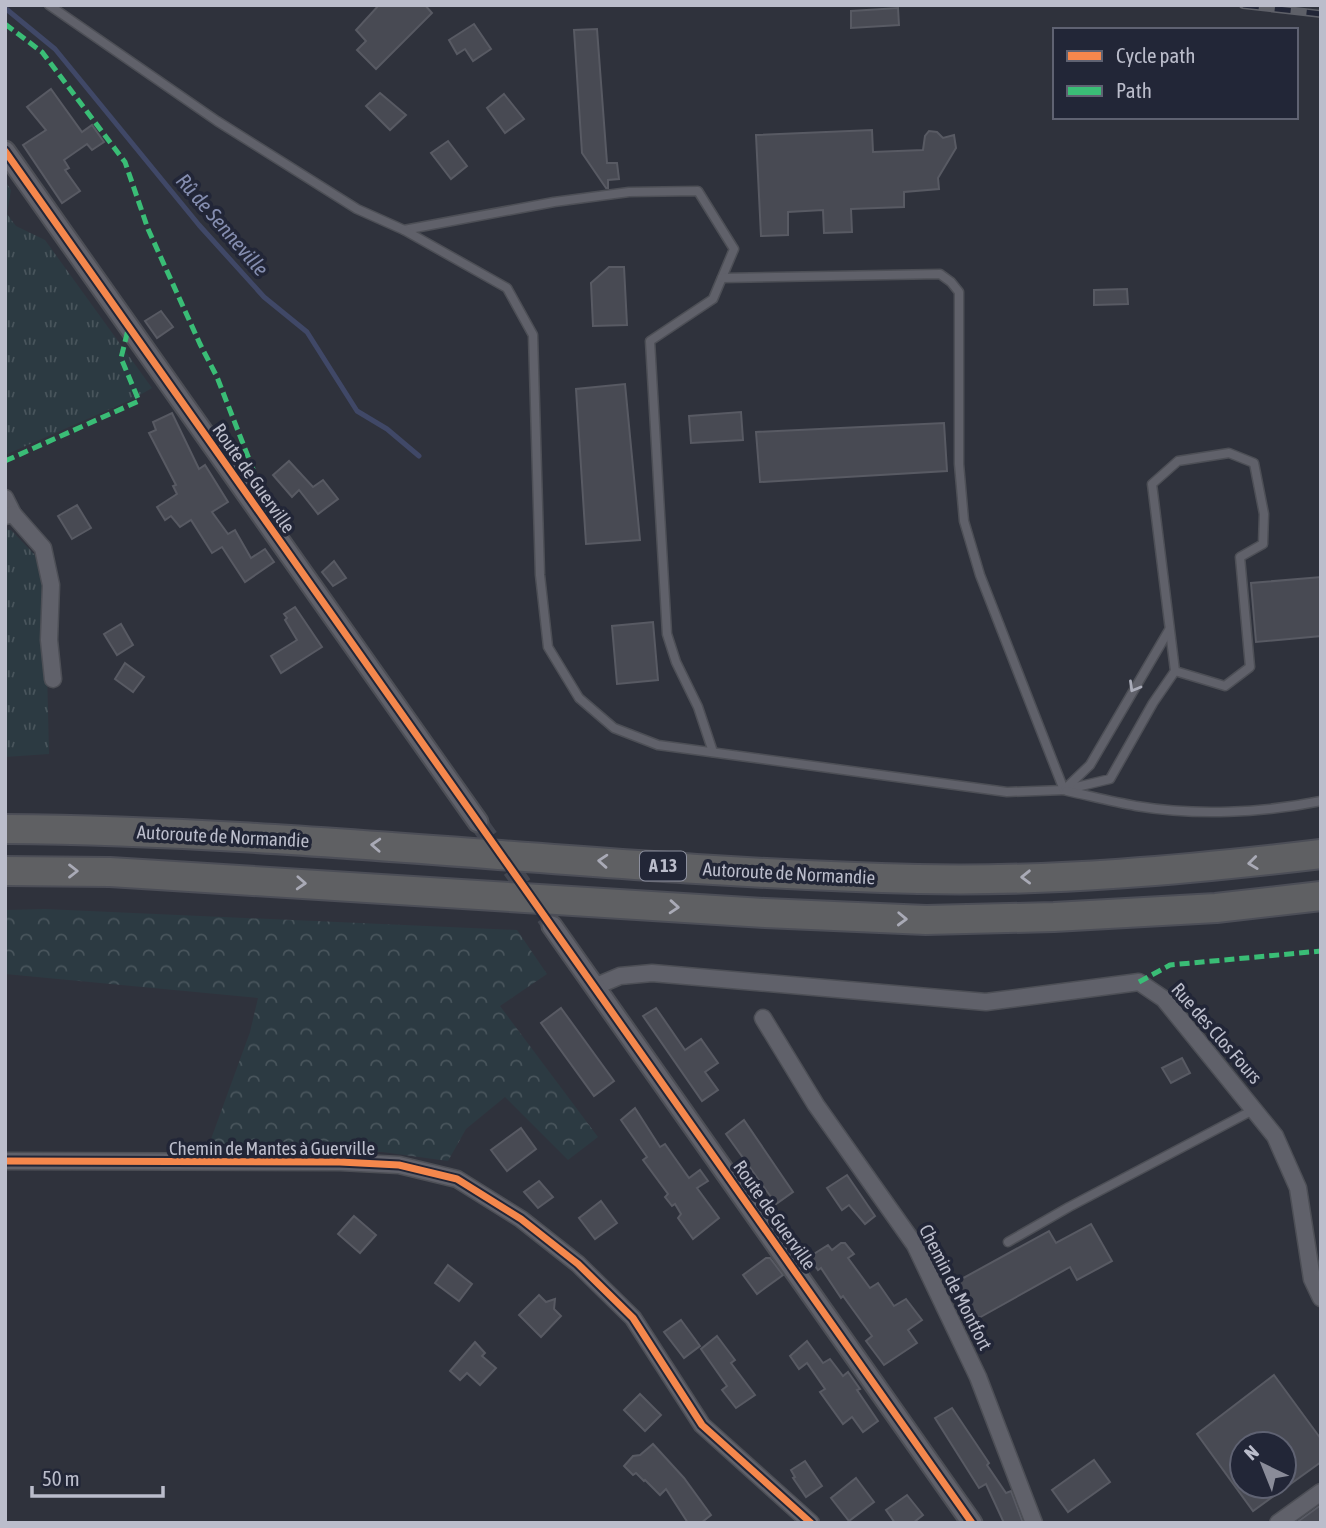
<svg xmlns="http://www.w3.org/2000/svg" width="1326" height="1528" viewBox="0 0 1326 1528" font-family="'Asap Condensed',sans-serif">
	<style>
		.grass { fill: url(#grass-tufts) }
		.forest { fill: url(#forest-crowns) }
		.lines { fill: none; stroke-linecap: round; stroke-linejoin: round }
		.stream { stroke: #404867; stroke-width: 5 }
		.building { fill: #484a53; stroke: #585a63; stroke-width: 2; fill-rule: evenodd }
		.tertiary-tunnel { stroke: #444751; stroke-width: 19; stroke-dasharray: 19 10; stroke-linecap: butt }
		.service-casing { stroke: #4d4f56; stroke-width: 11 }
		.minor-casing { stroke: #4d4f56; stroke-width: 19 }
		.tertiary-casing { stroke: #4d4f56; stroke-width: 23 }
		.motorway-casing { stroke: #4c4e57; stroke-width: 32 }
		.service { stroke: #60616a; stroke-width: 8 }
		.minor { stroke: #60616a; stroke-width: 16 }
		.tertiary { stroke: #60616a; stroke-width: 19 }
		.motorway { stroke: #5f6063; stroke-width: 28 }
		.rail-casing { stroke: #5e6068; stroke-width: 8 }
		.rail { stroke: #222637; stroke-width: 5; stroke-dasharray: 16; stroke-linecap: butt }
		.quiet { stroke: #3abd76; stroke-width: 5; stroke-dasharray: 10 5; stroke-linecap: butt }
		.cycleway-casing { stroke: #222637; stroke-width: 11 }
		.cycleway { stroke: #f5874c; stroke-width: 7 }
		.oneway { stroke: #a9abb8 }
		.oneway2 { stroke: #a9aab6 }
		.labels { text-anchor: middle; stroke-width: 7; stroke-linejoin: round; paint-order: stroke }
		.shield { fill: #222637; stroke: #8d909f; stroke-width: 2 }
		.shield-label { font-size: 18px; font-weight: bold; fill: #bbbdcb }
		.street-label { font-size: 19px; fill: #bbbdcb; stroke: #222637 }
		.water-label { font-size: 21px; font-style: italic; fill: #858eb0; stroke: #222637 }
	</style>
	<defs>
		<pattern id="grass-tufts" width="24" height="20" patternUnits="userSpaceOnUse" patternTransform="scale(1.75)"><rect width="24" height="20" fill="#2c3a42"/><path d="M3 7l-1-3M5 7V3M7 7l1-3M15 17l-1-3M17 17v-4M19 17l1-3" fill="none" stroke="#49555c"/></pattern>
		<pattern id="forest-crowns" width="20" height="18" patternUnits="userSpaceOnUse" patternTransform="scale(1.75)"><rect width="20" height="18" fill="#2c3a42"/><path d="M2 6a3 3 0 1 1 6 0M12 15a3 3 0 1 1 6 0" fill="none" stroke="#49555c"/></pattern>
	</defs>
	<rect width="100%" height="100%" fill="#2f323c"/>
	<!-- grass -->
	<g class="grass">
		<path d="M5,181L11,190L7,214L16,226L45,240L152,388L133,399L5,455Z"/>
		<path d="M5,529L11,530L35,555L45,585L49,754L5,757Z"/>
	</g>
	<!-- forest -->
	<path class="forest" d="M45,909L517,930L547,974L500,1006L598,1137L568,1160L505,1097L466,1129L448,1161L382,1152L207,1150L250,1032L258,998L5,974V910Z"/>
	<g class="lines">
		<!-- stream -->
		<path class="stream" d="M5,8L55,49L199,225L264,297L307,332L357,411L387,429L419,456"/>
	</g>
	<!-- building -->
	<g class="building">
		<path d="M379,5H425L432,13L376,69L357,50L366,41L356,30Z"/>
		<path d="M898,8L899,25L851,28V11Z"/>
		<path d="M474,24L491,49L473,61L465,49L457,54L449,40Z"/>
		<path d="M597,29L607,163H617L619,179L608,180V188H606L582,153L574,30Z"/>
		<path d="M51,89L82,132L92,125L104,142L92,150L87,144L64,160L69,168L65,170L80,191L62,203L23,145L46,130L27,107Z"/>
		<path d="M380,93L406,115L390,130L366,106Z"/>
		<path d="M504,94L524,119L505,133L487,108Z"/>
		<path d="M872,130L873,152L923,150L925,136L929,131L937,132L943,138L954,135L956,148L938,178L939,189L904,192V207L851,209L852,232L824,233L823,210L788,212V235L761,236L756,135Z"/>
		<path d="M448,141L467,166L451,179L431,153Z"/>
		<path d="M609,267H624L627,325L593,326L591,283Z"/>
		<path d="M1127,289L1128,304L1094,305V290Z"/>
		<path d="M161,311L173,327L157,338L145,321Z"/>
		<path d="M625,384L640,540L586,544L576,389Z"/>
		<path d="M741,412L743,440L691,443L689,416Z"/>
		<path d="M172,413L199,469L205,465L228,502L212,512L228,534L235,530L251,558L265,549L274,562L245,582L222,547L212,553L191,520L180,527L171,516L165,520L157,507L177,494L173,486L176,485L149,433L156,430L153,422Z"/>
		<path d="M944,423L947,471L760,482L756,432Z"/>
		<path d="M289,461L313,487L323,480L338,499L318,514L299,490L292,497L273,475Z"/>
		<path d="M77,505L91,528L72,539L58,516Z"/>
		<path d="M334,561L346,578L333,586L322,572Z"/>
		<path d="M1321,577V636L1256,642L1251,583Z"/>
		<path d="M295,607L322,647L281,673L271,656L297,640L285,620L287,618L284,614Z"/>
		<path d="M653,622L658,680L617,684L612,626Z"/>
		<path d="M121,624L133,645L117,655L104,634Z"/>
		<path d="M125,663L144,677L133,692L115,679Z"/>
		<path d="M561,1008L614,1081L594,1096L541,1023Z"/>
		<path d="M656,1008L685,1050L701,1039L718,1063L705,1072L718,1090L702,1101L643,1016Z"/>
		<path d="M1182,1058L1190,1073L1171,1083L1162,1068Z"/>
		<path d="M635,1108L660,1147L665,1144L689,1178L700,1170L708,1181L697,1188L719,1218L693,1239L678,1218L681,1214L675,1204L672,1206L665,1197L668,1194L643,1160L647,1157L621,1120Z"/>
		<path d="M744,1120L793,1192L776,1204L726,1134Z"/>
		<path d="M521,1128L536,1149L507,1171L491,1150Z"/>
		<path d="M847,1175L875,1216L865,1224L849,1205L842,1210L827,1188Z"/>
		<path d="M539,1181L553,1197L538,1208L524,1192Z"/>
		<path d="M601,1201L617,1223L595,1239L579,1218Z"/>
		<path d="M354,1216L376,1235L360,1253L338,1234Z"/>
		<path d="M1091,1224L1112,1261L1077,1280L1070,1267L977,1319L956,1282L1049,1231L1056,1243Z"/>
		<path d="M841,1243H845L854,1254L848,1258L870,1288L878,1283L894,1306L906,1299L922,1320L908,1330L917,1343L884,1365L866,1341L872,1336L843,1296L841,1298L821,1268L818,1270L809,1257L828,1245L832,1250Z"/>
		<path d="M766,1258H770L783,1275L757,1294L743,1275Z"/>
		<path d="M448,1265L472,1284L459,1301L435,1283Z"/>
		<path d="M539,1295L546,1302L555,1299L554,1309L561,1316L541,1337L519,1315Z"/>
		<path d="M681,1320L700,1346L684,1358L664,1332Z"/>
		<path d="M717,1336L735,1360L731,1363L755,1395L736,1408L722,1390L727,1386L701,1349Z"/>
		<path d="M807,1341L823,1363L830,1359L843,1376L848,1372L860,1389L857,1390L878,1421L863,1432L852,1417L843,1424L820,1392L825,1389L807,1363L799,1369L790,1356Z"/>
		<path d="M475,1342L485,1353L482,1356L496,1368L480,1385L467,1373L460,1380L450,1371Z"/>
		<path d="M1274,1375L1321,1439V1462L1253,1511L1197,1434ZM1242,1444H1284V1486H1242Z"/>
		<path d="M640,1394L661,1415L645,1431L624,1410Z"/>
		<path d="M952,1408L989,1463L987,1465L1006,1493L1011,1491L1023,1523H1004L986,1484L979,1488L935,1418Z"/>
		<path d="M653,1444L684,1478L711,1515L701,1523H688L666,1489L660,1495L645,1480L644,1481L636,1473L633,1475L624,1466L633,1456L640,1455Z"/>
		<path d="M1094,1460L1110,1482L1068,1512L1052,1490Z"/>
		<path d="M805,1461L822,1486L806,1497L793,1478L795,1477L791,1470Z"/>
		<path d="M856,1478L874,1502L849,1521L831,1498Z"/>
		<path d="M907,1495L923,1515L913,1523H895L886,1510Z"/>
		<path d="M1321,1505V1523H1296Z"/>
	</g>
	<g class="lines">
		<!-- tertiary-tunnel -->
		<path class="tertiary-tunnel" d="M478,822L552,926"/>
		<defs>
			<g id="service">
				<path d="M49,5L217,121L357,209L404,230L554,202L629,192L698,191L734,249L713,299L650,341L667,634L676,662L698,707L713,752"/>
				<path d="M404,230L507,288L533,335L540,575L548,647L579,698L614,728L658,745L1007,792L1064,790L1110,779L1153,703L1175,671L1152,484L1178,461L1229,453L1254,463L1264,514L1263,544L1240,557L1250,667L1225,686L1175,671"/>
				<path d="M722,278L940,274L951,282L959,292V464L964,521L980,575L1064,790"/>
				<path d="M1066,788L1090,765L1169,630"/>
				<path d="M1067,791C1090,796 1113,802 1136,806C1196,816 1262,813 1321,801"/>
				<path d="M1008,1242L1069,1207L1255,1109"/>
			</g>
			<g id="minor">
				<path d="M5,498L13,514L5,516"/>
				<path d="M13,514L43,548L51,585L49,640L53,679"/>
				<path d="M594,987L620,976L652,973L986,1002L1139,982L1164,999L1275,1136L1298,1188L1312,1279L1321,1298"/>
				<path d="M763,1018L816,1105L915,1245L978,1377L1034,1523"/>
				<path d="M5,1161L340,1162L399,1165L457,1179L521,1219L578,1264L633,1318L702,1425L811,1523"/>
				<path d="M1278,1523L1321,1492"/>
			</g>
			<g id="tertiary">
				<path d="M5,151L478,822"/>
				<path d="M552,926L972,1523"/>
			</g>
			<g id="motorway">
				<path d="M5,829C310,831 613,872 918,879C1052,882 1188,870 1321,854"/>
				<path d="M5,871L110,872L765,913L926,920L1054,917L1216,908L1321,896"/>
			</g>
		</defs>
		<!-- service casing -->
		<use href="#service" class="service-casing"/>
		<!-- minor casing -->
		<use href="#minor" class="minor-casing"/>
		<!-- tertiary casing -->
		<use href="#tertiary" class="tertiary-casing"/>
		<!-- motorway casing -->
		<use href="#motorway" class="motorway-casing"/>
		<!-- service -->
		<use href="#service" class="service"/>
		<!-- minor -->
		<use href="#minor" class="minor"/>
		<!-- tertiary -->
		<use href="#tertiary" class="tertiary"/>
		<!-- motorway -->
		<use href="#motorway" class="motorway"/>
		<defs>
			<path id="rail" d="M1243,5L1321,14"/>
		</defs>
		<!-- rail casing -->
		<use href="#rail" class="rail-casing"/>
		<!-- rail -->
		<use href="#rail" class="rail"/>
		<!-- quiet -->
		<g class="quiet">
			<path d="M5,24L42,52L125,162L148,229L200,344L217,377L265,500L262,517"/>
			<path d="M5,461L139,401L121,358L129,326"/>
			<path d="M1139,982L1170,965L1321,951"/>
		</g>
		<defs>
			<g id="cycleway">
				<path d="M5,151L972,1523"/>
				<path d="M5,1161L340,1162L399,1165L457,1179L521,1219L578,1264L633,1318L702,1425L811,1523"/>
			</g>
		</defs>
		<!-- cycleway casing -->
		<use href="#cycleway" class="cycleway-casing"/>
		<!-- cycleway -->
		<use href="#cycleway" class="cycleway"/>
	</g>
	<!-- one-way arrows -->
	<defs><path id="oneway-chevron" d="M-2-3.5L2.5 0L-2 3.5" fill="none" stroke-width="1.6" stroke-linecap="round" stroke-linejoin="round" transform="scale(1.75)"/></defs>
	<use class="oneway" href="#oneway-chevron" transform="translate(1134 687) rotate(120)"/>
	<g class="oneway2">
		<use href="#oneway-chevron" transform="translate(376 845) rotate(-177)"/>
		<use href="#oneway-chevron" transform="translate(603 861) rotate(-176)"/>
		<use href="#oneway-chevron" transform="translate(1253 863) rotate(173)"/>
		<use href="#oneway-chevron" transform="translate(73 871)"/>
		<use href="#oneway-chevron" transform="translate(1026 877) rotate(179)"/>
		<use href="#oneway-chevron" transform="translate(301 883) rotate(3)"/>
		<use href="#oneway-chevron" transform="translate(674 907) rotate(4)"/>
		<use href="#oneway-chevron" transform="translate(902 919) rotate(2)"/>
	</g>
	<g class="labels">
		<!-- shield labels -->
		<rect class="shield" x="640" y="851.5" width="46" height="29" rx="5"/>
		<g class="shield-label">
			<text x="663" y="872">A 13</text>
		</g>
		<!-- street labels -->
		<g class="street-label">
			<text transform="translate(254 478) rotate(55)" y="7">Route de Guerville</text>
			<text transform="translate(223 836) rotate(3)" y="7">Autoroute de Normandie</text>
			<text transform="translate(789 873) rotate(3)" y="7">Autoroute de Normandie</text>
			<text transform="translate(1217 1033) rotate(49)" y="7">Rue des Clos Fours</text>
			<text x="272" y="1155">Chemin de Mantes à Guerville</text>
			<text transform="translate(775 1215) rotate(55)" y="7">Route de Guerville</text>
			<text transform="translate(956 1287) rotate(63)" y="7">Chemin de Montfort</text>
		</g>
		<!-- water labels -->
		<g class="water-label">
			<text transform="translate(222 225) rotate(49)" y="7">Rû de Senneville</text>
		</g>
	</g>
	<!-- border -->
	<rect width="1326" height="1528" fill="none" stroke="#bbbdcb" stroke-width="14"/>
	<!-- legend -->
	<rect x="1053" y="28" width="245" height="91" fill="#222637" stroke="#5f6272" stroke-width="2"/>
	<rect x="1067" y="51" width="35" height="10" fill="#f5874c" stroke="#5f6272" stroke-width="2"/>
	<text x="1116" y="63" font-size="21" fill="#bbbdcb">Cycle path</text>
	<rect x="1067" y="86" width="35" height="10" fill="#3abd76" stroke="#5f6272" stroke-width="2"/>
	<text x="1116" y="98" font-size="21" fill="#bbbdcb">Path</text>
	<!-- north arrow -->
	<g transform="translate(1263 1465) rotate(317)"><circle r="33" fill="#222637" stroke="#5f6272" stroke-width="2"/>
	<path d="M0-5L12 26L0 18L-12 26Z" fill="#8a8c99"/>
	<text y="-10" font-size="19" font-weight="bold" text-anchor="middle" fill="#bbbdcb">N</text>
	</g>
	<!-- scale -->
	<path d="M32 1486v10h131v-10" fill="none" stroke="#bbbdcb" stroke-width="3.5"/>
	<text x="42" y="1486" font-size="21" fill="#bbbdcb" stroke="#222637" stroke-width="5" paint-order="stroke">50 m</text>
</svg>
